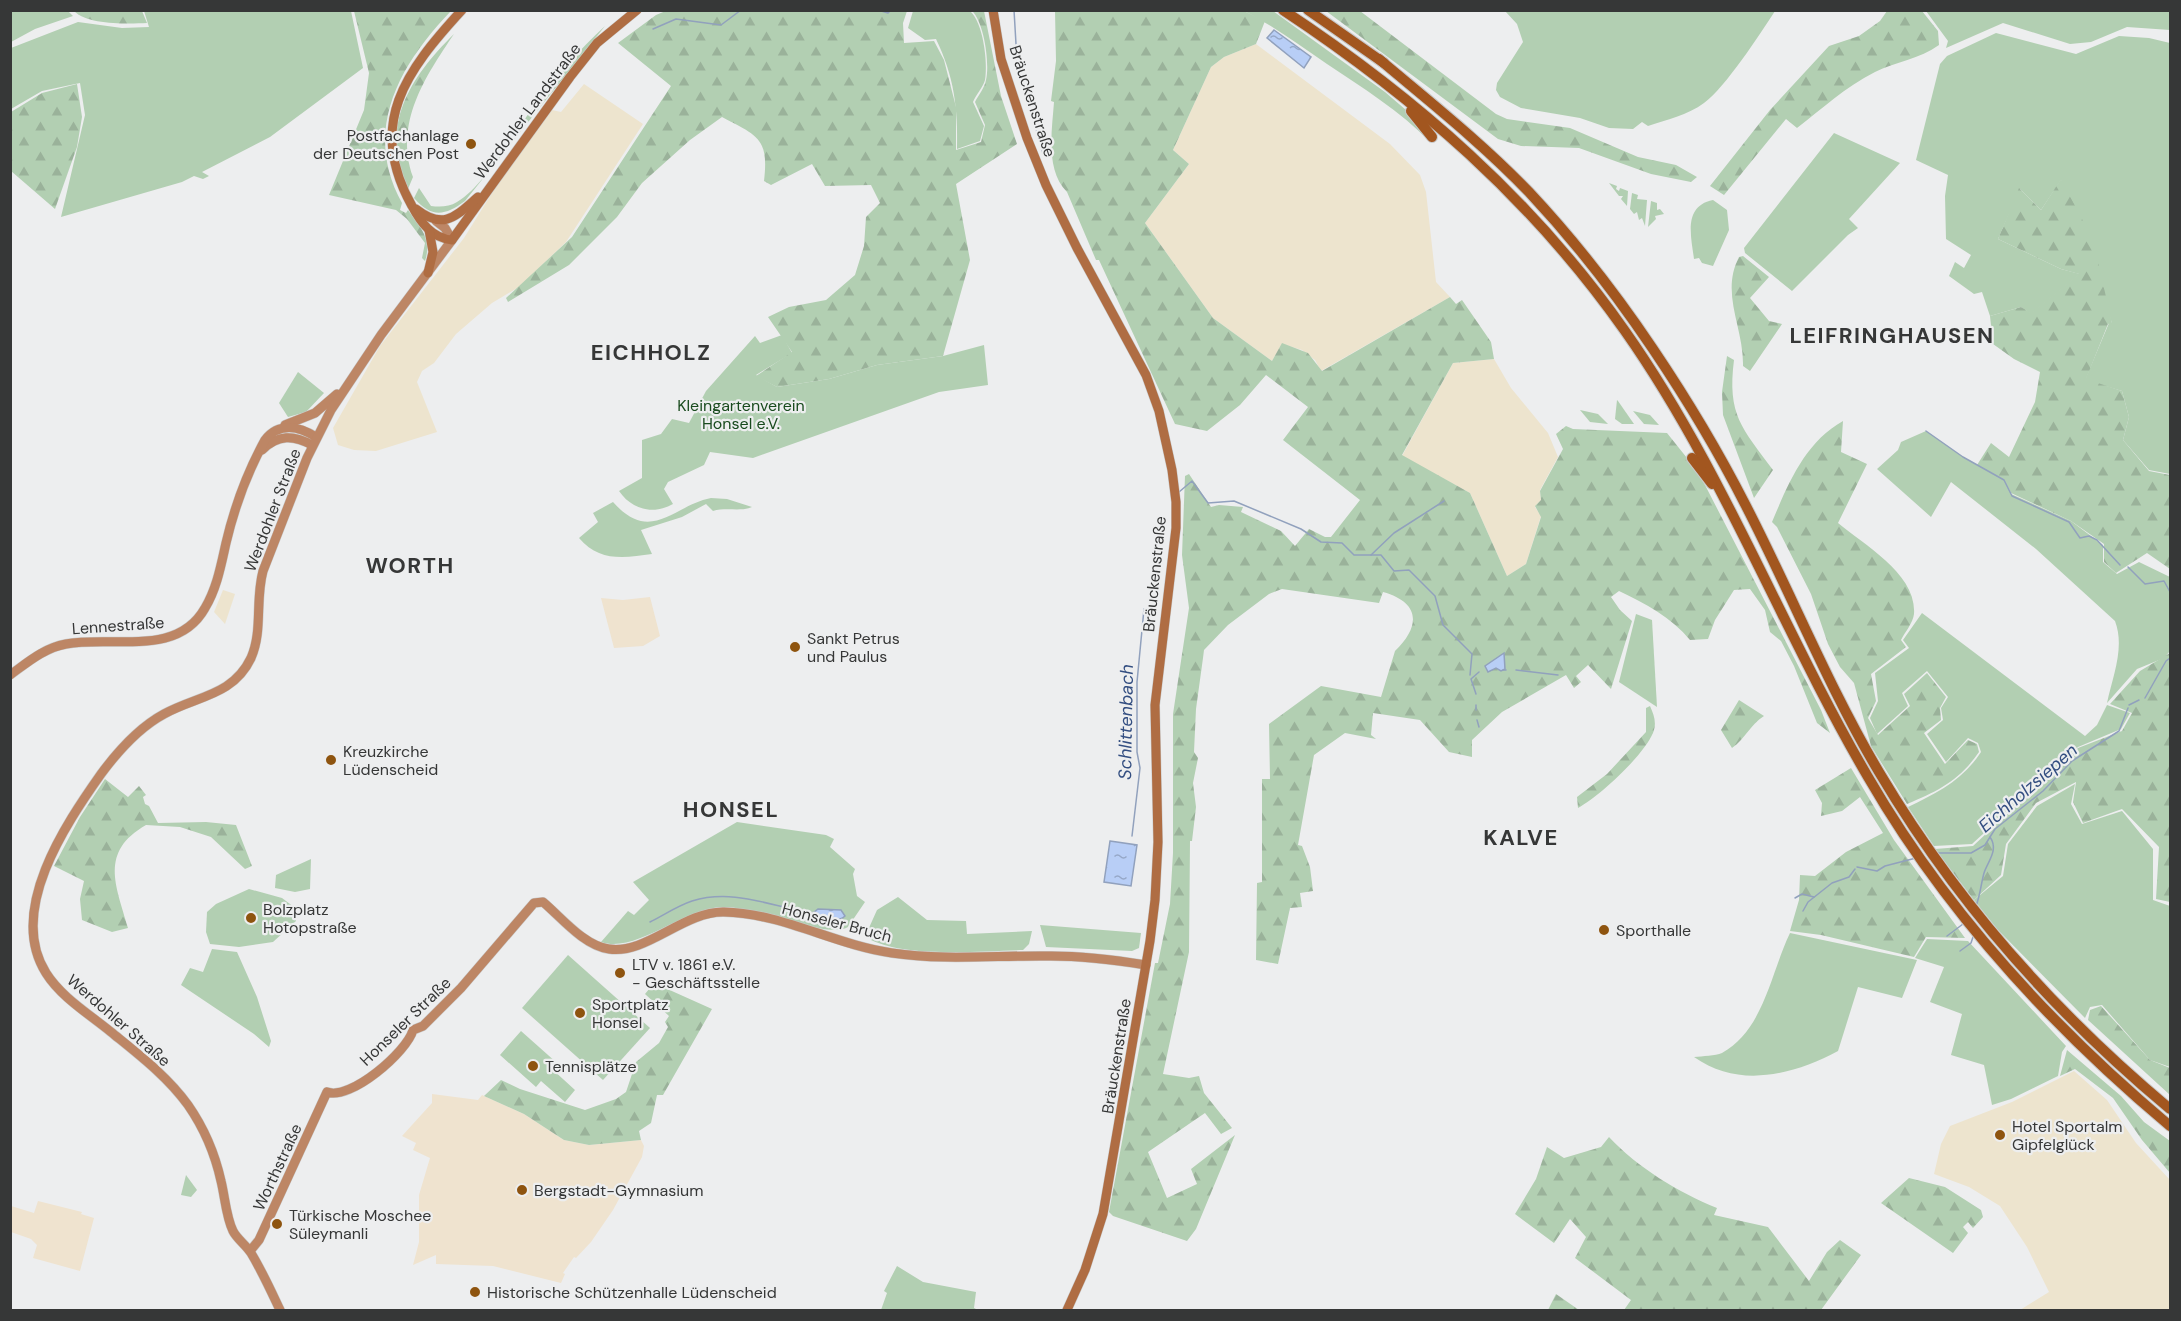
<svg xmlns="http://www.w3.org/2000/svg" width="2181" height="1321" viewBox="0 0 2181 1321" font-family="'DM Sans',sans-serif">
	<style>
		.commercial { fill: #ede4ce }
		.education { fill: #efe3cf }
		.green { fill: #b2cfb2 }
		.forest { fill: url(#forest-firs) }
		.water { fill: url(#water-ripples); stroke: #91a1bd; stroke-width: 1.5 }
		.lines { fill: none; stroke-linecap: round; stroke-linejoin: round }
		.stream { stroke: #91a1bd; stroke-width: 1.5 }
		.secondary-casing { stroke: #c8c9ca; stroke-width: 10 }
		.primary-casing { stroke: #c8c9ca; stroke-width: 10 }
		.highway-casing { stroke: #c8c9ca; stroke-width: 12 }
		.secondary { stroke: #bd8665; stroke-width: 9 }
		.primary { stroke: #af6d43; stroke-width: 9 }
		.highway { stroke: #a2561f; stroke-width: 10 }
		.poi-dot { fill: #8e540f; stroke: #edeeef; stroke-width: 2 }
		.labels { text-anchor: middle; stroke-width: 4.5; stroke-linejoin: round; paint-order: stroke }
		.street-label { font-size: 16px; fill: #363737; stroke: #edeeef }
		.poi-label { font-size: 16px; fill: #363737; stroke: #edeeef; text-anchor: start }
		.park-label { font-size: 16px; fill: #194b1e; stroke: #edeeef }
		.water-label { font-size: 18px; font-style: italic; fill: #334e81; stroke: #edeeef }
		.district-label { font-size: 22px; font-weight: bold; letter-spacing: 1.5px; fill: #363737; stroke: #edeeef }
	</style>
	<defs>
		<pattern id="forest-firs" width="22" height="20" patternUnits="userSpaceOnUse" patternTransform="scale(1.5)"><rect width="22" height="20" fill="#b2cfb2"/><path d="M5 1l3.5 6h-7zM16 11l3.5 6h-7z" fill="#9ab29a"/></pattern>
		<pattern id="water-ripples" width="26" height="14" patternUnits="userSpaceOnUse" patternTransform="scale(1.5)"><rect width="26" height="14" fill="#b8cef6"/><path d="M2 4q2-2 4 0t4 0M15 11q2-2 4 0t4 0" fill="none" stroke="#96a8c8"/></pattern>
	</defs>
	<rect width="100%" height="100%" fill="#edeeef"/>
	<!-- commercial -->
	<g class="commercial">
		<path d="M1256,44L1390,144L1420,175L1426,192L1436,282L1450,297L1321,371L1315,360L1302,350L1282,344L1272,361L1213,318L1145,223L1189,164L1173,150L1211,67L1224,57Z"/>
		<path d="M584,84L643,124L566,242L519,287L492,303L456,334L434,363L422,371L417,382L437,432L376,451L354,450L338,445L333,428L380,346L464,238L497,185L552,110L561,112Z"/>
		<path d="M1494,359L1511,388L1548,433L1558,457L1540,490L1541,500L1535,507L1541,516L1526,564L1507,576L1470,493L1402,456L1453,363Z"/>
		<path d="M223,590L235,594L225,624L214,612Z"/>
		<path d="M2074,1071L2107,1100L2136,1143L2170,1180V1310H2020L2049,1292L2027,1247L2000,1206L1969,1187L1934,1174L1941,1144L1950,1126L2012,1102Z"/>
	</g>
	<!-- education -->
	<g class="education">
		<path d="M650,597L660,636L643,646L614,648L601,598L623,600Z"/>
		<path d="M432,1094L478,1100L482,1095L524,1114L564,1140L589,1145L641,1140L644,1146L642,1157L613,1210L591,1242L576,1258L574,1257L563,1273L565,1274L561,1283L493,1266L436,1264V1255L413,1265L419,1242V1195L430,1158L413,1150L416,1143L402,1136L432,1103Z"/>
		<path d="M38,1201L82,1212L81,1214L94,1218L80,1271L33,1258L37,1245L31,1239L11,1232V1206L34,1213Z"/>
	</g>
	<!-- green -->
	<g class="green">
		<path d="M11,10L68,11L73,16L35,29L11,42Z"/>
		<path d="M144,11H351L363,68L270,137L202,172L209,176L203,179L194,176L182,182L61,217L85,115L80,83L42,91L11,109V48L78,22L122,28L149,27Z"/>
		<path d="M913,11H970C983,22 988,62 985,80C983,87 976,95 973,102L984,126L980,141L957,149C958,108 954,76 936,39L925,40L908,28Z"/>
		<path d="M1244,11H1273L1385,92L1413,116L1430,142C1400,111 1363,88 1327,64C1299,45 1274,26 1244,11Z"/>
		<path d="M1505,11H1775C1760,34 1725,88 1704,103C1688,115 1666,120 1648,126L1642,122L1633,129L1609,128L1580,118L1521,108L1500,97L1496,90L1497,83L1523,42L1517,24Z"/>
		<path d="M1926,11H2170V30L2127,27L2091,42L2070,44L2003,23L1946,48L1948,41Z"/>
		<path d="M605,26L465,201C445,216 431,218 414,198L419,188L431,206C440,207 449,207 457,202C485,185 512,136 532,109C554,79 578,51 605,26Z"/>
		<path d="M1996,33L2076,54L2119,36L2149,38L2170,43V474L2149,470L2123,440L2129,417L2122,391L2085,380L2109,323H2112L2061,180L2041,210L2020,189L1998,239L2061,269L2080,274L2031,314L2021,307L1990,316L1982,292L1974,294L1949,276L1955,262L1964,268L1971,255L1946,239L1945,196L1948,175L1916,160L1940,64L1947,56Z"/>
		<path d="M1834,133L1900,163L1849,219L1858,228L1848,235L1792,291L1745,253L1744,248Z"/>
		<path d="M1609,183L1617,186L1616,189L1619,191L1620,188L1628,191L1627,206L1621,199L1623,196H1619Z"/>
		<path d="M1632,193L1638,195L1637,199L1647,200L1645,226L1642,218L1639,220L1637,212L1634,214L1630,209Z"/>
		<path d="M1713,200L1727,210L1729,230L1713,266L1702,263L1699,258L1694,259C1691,236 1683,206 1713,200Z"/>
		<path d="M1651,201L1657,203V210L1660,209L1664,214L1655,216L1656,219L1648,227Z"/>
		<path d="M782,335L792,353L756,375L777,387L829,379L877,365L943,356L984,345L988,385L939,392L753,458L710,452L704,465L668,482L664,489L673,504C654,515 632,510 619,491L642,478V440L661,434L672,419L689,423L706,391L755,336L760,343Z"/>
		<path d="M298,372L324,393L306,412L288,417L279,403Z"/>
		<path d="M1617,400L1618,401L1634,424H1622L1615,419Z"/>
		<path d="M1580,410L1598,414L1608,424L1590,422Z"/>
		<path d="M1633,411L1650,415L1659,425L1644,424Z"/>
		<path d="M1926,431L1963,457L2004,480L2011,494L2071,521L2103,545V562L2117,574L2139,562L2170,577V651L2164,658L2137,669L2107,703C2113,676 2125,647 2115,621L2036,549L1951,482L1931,517L1877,469L1898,450L1901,442Z"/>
		<path d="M711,498L727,499L752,507C741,512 726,507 713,511L706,504L682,517L641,530L652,554C624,558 599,562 579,538L598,522L593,513L613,502C651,545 674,505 711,498Z"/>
		<path d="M1922,613L2085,736L2097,725L2107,705L2130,713L2121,729L2078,747L1972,844L1934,846L1908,807C1937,793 1963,780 1981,752L1978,743L1968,738L1946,762L1927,734L1943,720L1941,708L1948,697L1927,671L1902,693L1908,706L1877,734L1870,718L1878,701L1875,673L1909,648L1903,640Z"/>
		<path d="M1636,614L1652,620L1657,707L1619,682Z"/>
		<path d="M2075,784L2071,804L2082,824L2122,811L2153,849V900L2170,906V1067L2150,1060L2102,1005L2090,1007L2085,1018L1998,930L1974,900L2003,876L2008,844L2037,806Z"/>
		<path d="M737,822L826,835L834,839L830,847L855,869L853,874L857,896L865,902L848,927C829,940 752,906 723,907C684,908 636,954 601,942L628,911L634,915L649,900L633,882Z"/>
		<path d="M311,859L310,889L295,892L275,888L276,875Z"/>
		<path d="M249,889L282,898L294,907L296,921L273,942L239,947L210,944L206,932L207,912L216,904Z"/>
		<path d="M898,897L927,920L966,921L967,934L1032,931L1029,944L1023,950C980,951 909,958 871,940L868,930L877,910Z"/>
		<path d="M1040,925L1141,933L1139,948L1132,951L1046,947Z"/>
		<path d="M1790,933L1917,960L1902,998L1858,987L1838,1051C1793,1075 1739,1089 1694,1057C1703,1056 1715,1056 1722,1053C1764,1030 1771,972 1790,933Z"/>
		<path d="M1927,939L1968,941L2066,1046L2062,1052L2058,1076L2011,1099L1992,1105L1984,1065L1951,1055L1962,1014L1930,1002L1944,967L1915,958Z"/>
		<path d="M212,949L237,952L257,997L271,1041L269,1047L254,1034L181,985L190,968L203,972Z"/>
		<path d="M568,955L650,1028L603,1080L522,1008Z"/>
		<path d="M521,1031L557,1063L552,1069L575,1090L565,1102L541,1081L536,1087L500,1055Z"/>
		<path d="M186,1175L197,1190L191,1197L181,1195Z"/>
		<path d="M897,1266L923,1282L976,1292L974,1308L978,1310H881L887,1293L884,1291Z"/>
	</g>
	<!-- forest -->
	<g class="forest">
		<path d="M668,10L907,11L903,23L904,43L934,41L944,60L956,107V150L981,142L985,125L975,102C978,96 985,87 986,80C990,64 984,22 972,11H984L1001,96L1017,144L956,184L970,260L943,356L877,365L829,379L777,387L756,376L792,352L768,317L789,307L826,300L855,275L864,246L866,217L880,203L871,185L825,186L812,164L771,185L764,181C769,138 758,136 722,117L690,140L642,183L617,217L569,265L508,302L506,298L572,237L671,86L618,43L656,15Z"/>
		<path d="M74,11H142L147,23C128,24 87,25 74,11Z"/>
		<path d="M354,11H451C399,65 362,131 402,203L400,210L406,213L408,210C421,227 432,240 425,261L422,258L425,243L407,219L396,210L329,195L364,110L369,73Z"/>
		<path d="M1055,11H1244L1265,21L1256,44L1224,57L1211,67L1173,150L1189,164L1145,223L1213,318L1272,361L1282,343L1308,353L1322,371L1450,297L1456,304L1462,300L1491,342L1494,359L1453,363L1402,455L1470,493L1507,576L1526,564L1541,517L1535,506L1541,500L1540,491L1563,449L1556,434L1566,426L1573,429L1667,433L1691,463L1705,485L1821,710L1830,733L1817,723L1794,666L1781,641L1770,632L1765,610L1750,589L1734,590L1715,620L1708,639L1690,640C1672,618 1645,603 1619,591L1611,597L1620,610L1632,621L1611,689L1588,665L1576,676L1581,682L1574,688L1566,675L1502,712L1472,740V757L1449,752L1420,720L1373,713L1371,735L1376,739L1345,733L1314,755L1298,845L1302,846L1310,867L1313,891L1300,893L1302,907L1290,908L1278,964L1256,960L1257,883L1262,882V779H1270L1269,724L1321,686L1381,697L1395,651C1422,625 1419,602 1383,592L1379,603L1282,589L1269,594L1228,625L1204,650L1203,658L1196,709L1194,752L1198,758L1193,783L1196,807L1192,841H1190L1189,952L1163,1074L1189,1078L1199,1076L1204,1093L1232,1128L1221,1134L1205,1113L1148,1152L1167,1198L1197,1184L1191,1169L1235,1135L1196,1229L1187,1241L1113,1216L1109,1212L1155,963H1158L1170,904L1173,853V714L1189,608L1182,555L1185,476L1189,474L1211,507L1219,505L1243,507L1241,512L1281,531L1295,546L1309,529L1325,537H1331L1360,500L1283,440L1308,407L1266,375L1240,405L1207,431L1175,424L1099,260H1096L1067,192C1045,170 1052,130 1054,102L1051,101L1056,61Z"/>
		<path d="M1326,11H1360L1496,114L1507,119L1570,128L1638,157L1676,165L1697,177L1691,182L1651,174L1579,148L1521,146L1498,139Z"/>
		<path d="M1887,11H1922L1938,31L1939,45C1920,59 1895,62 1875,72C1845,87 1822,109 1797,128L1786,119L1724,195L1710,186L1770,110L1829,46L1859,36L1880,21Z"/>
		<path d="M454,34C425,77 394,123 413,177L408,189C378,127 410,77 454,34Z"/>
		<path d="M77,84L82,117L77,147L55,209L11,171V112L42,93Z"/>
		<path d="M2061,179L2093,240L2112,323L2108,324L2086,379L2122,391L2129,417L2123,440L2149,471L2170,475V569L2147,553L2116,573L2104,562V544L2071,521L2011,493L2004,480L1977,465L1991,443L2009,457L2035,402L2040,372L2014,359L1993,344L1990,316L2021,307L2031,313L2079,274L2061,269L1998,239L2019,188L2041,210Z"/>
		<path d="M1743,256L1769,277L1750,298L1769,321L1782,324L1750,371L1743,366C1744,327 1720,294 1739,257Z"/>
		<path d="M1727,356L1734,360C1727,415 1742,428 1773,470L1754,498L1723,415L1722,392Z"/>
		<path d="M1843,421L1841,452L1867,464L1838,523C1864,545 1917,574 1914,614C1913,623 1905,632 1901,640L1906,647L1871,674L1876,701L1868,718L1878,735L1910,706L1904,694L1927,673L1946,697L1940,708L1941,720L1924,733L1945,764L1968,740L1977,744L1979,752C1959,781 1938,791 1907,804L1871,746L1854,683L1840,667L1828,644L1811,594L1777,527L1772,522C1788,484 1805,442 1843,421Z"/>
		<path d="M2170,653V902L2156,899L2159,847L2122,809L2083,823L2073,802L2076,782L2036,803L2006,844L2001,875L1974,900L1935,849L1973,846L2078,748L2122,731L2132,713L2110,704L2140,671Z"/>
		<path d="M1739,700L1764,716C1750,725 1745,739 1732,748L1721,730Z"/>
		<path d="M1650,706C1654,715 1657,723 1653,733C1643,756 1600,796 1578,808L1577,797L1607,774L1646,732V708Z"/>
		<path d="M1851,768L1894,840L1965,938L1926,937L1914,957L1821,935L1790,931L1799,900L1800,875L1815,876L1846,852L1883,833L1860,797L1842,811L1821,816L1822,803L1815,790Z"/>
		<path d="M105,779L128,797L139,786L146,795L143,797L145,804L149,806L158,823L206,822L236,825L252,866L245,869L211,837L180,827L146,825C99,852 116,885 128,928L112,932L82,920L80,899L84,881L54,866L80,817Z"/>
		<path d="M654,983L712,1009L663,1095H657L651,1123L639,1131L641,1140L589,1145L564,1140L524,1114L484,1096L501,1080L520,1089L585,1110L616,1099L626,1092L636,1062L659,1043L668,1027L665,1022L669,1016L645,994Z"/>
		<path d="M2101,1006L2150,1060L2170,1068V1095L2088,1020L2090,1010Z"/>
		<path d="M2067,1050L2121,1096L2144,1122L2170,1141V1173L2142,1140L2113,1098L2075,1069L2060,1076Z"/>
		<path d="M1609,1137C1638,1168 1678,1192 1717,1208L1714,1215L1768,1227L1809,1281L1827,1252L1840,1240L1861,1255L1821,1310H1624L1631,1300L1575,1258L1586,1237L1570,1219L1554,1243L1515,1214L1536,1179L1547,1147L1564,1158L1601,1147Z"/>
		<path d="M1909,1178L1945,1187L1981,1210L1983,1217L1973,1228L1968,1222L1963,1227L1968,1233L1953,1253L1881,1203Z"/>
		<path d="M1556,1294L1579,1310H1548Z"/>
	</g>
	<!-- water -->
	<g class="water">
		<path d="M1274,30L1311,57L1304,68L1267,38Z"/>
		<path d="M1504,653L1505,669L1501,671L1496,668L1488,672L1485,666Z"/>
		<path d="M1110,841L1137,845L1131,886L1104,882Z"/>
		<path d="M818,909L841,910L845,916C837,924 824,917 813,913Z"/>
	</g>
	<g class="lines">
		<!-- stream -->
		<g class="stream">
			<path d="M866,10H868"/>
			<path d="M878,10L888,13L891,10"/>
			<path d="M973,10L975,11"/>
			<path d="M1014,10L1017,61L1043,154"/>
			<path d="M653,29L676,19L721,25L741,10"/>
			<path d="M1926,431L1963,457L2004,480L2012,496L2069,522L2080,538L2089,536L2097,540L2120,565"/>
			<path d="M1179,492L1192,481L1208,503L1234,501L1301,529L1321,542L1342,543L1354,555H1381L1394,571L1409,570L1435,596L1443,625L1472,654L1470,675"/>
			<path d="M1371,555L1394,533L1444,501"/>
			<path d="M2128,567L2145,584L2164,581L2170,592"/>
			<path d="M1503,670H1506"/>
			<path d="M1516,670L1558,675"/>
			<path d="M1476,694L1471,679L1479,672"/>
			<path d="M2145,698L2166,661L2170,658"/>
			<path d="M2129,705L2139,700"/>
			<path d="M1476,710V705"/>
			<path d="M1477,720L1479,727"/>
			<path d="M1132,836L1140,768L1137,752V682L1144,609"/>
			<path d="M1938,853H1971L1985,845L1995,829L2043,791L2072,761L2119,731L2128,708"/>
			<path d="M1857,867L1877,871L1885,866L1916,858"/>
			<path d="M1795,898L1802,894L1814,897"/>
			<path d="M1976,906C1980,896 1981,884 1984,873C1988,861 1999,850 1990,837"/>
			<path d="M1803,911L1808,902L1832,883L1849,877L1855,869"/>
			<path d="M650,922C664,915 677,906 692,901C734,888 772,907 813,913"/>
			<path d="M1947,936L1963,924"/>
			<path d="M1960,951L1971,943L1973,937"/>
		</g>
		<defs>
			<g id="secondary">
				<path d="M285,425L315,413L337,394"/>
				<path d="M262,450C278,434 294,435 312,445"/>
				<path d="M10,675C28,662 44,648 66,644C112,635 177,658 205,608C217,588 221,565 226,543C234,509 248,471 265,440C279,422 299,426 316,437"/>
				<path d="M250,1251L259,1240L327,1092C350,1101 407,1052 413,1030L423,1026L461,988L534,903L543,902C561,917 584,946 609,949C646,955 684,911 724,912C782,913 835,945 892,953C945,961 998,955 1051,956C1083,956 1115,960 1146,965"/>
				<path d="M280,1310C271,1291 262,1271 251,1253C246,1245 237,1239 233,1231C226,1217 225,1197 221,1181C215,1154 204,1128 188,1105C167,1076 138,1054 111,1032C89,1014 61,997 46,973C7,911 65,825 101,774C118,751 138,728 164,714C196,696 233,696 251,658C263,631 255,600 263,571L307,458L331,410L381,335L452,240L445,228L436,221"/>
			</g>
			<g id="primary">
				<path d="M462,10C406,71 366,124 412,206C421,223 432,238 452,240L570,77L597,43L637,10"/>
				<path d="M993,10L1001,59L1027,138L1046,185L1077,248L1146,375L1159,411L1172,470L1176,502V528L1155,705L1158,842L1155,900L1150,941L1103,1214L1085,1270L1067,1310"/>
				<path d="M416,209C444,231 456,216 478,197"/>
				<path d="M428,273L433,252L429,230"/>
			</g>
			<g id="highway">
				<path d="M1283,10C1416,98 1533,200 1625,331C1723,470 1782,630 1868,777C1946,912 2051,1026 2170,1126"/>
				<path d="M1308,10L1384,63"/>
				<path d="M1379,59C1430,102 1482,143 1529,192C1574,240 1616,294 1653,349C1686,398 1718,451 1745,504C1791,593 1828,686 1879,772C1956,902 2055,1013 2170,1109"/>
				<path d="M1411,111L1432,137"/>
				<path d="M1692,458L1712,484"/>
			</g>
		</defs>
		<!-- secondary casing -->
		<use href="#secondary" class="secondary-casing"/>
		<!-- primary casing -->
		<use href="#primary" class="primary-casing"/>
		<!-- highway casing -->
		<use href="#highway" class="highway-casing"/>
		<!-- secondary -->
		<use href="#secondary" class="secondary"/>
		<!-- primary -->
		<use href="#primary" class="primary"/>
		<!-- highway -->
		<use href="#highway" class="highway"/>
	</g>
	<!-- markers -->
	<g class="poi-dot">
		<circle cx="471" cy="144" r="6"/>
		<circle cx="795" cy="647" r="6"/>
		<circle cx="331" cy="760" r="6"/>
		<circle cx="251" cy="918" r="6"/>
		<circle cx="1604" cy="930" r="6"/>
		<circle cx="620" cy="973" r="6"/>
		<circle cx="580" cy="1013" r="6"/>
		<circle cx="533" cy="1066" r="6"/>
		<circle cx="2000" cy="1135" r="6"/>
		<circle cx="522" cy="1190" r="6"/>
		<circle cx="277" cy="1224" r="6"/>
		<circle cx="475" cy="1292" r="6"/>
	</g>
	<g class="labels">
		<!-- street labels -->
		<g class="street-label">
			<text transform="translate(1033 101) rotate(72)" y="6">Bräuckenstraße</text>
			<text transform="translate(527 111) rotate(-53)" y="6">Werdohler Landstraße</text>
			<text transform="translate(272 510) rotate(-69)" y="6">Werdohler Straße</text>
			<text transform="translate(1154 574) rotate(-84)" y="6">Bräuckenstraße</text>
			<text transform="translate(118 625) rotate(-4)" y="6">Lennestraße</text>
			<text transform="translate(837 922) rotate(15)" y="6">Honseler Bruch</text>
			<text transform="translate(119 1020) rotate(41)" y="6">Werdohler Straße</text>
			<text transform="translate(405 1021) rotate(-44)" y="6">Honseler Straße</text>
			<text transform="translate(1116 1056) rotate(-81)" y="6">Bräuckenstraße</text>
			<text transform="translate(277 1167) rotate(-65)" y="6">Worthstraße</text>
		</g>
		<!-- poi labels -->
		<g class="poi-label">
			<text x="459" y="141" text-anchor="end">Postfachanlage<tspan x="459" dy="18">der Deutschen Post</tspan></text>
			<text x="807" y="644">Sankt Petrus<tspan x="807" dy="18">und Paulus</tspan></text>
			<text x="343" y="757">Kreuzkirche<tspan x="343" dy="18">Lüdenscheid</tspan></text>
			<text x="263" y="915">Bolzplatz<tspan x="263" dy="18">Hotopstraße</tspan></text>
			<text x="1616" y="936">Sporthalle</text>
			<text x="632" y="970">LTV v. 1861 e.V.<tspan x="632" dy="18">- Geschäftsstelle</tspan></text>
			<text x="592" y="1010">Sportplatz<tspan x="592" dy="18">Honsel</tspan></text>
			<text x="545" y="1072">Tennisplätze</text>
			<text x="2012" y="1132">Hotel Sportalm<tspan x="2012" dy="18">Gipfelglück</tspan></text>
			<text x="534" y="1196">Bergstadt-Gymnasium</text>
			<text x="289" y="1221">Türkische Moschee<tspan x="289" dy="18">Süleymanli</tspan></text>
			<text x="487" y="1298">Historische Schützenhalle Lüdenscheid</text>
		</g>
		<!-- park labels -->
		<g class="park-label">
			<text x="741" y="411">Kleingartenverein<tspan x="741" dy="18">Honsel e.V.</tspan></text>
		</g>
		<!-- water labels -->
		<g class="water-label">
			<text transform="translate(1126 722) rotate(-89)" y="6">Schlittenbach</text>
			<text transform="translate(2028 788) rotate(-41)" y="6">Eichholzsiepen</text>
		</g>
		<!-- district labels -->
		<g class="district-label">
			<text x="1892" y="343">LEIFRINGHAUSEN</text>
			<text x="651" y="360">EICHHOLZ</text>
			<text x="410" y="573">WORTH</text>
			<text x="731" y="817">HONSEL</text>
			<text x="1521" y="845">KALVE</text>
		</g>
	</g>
	<!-- border -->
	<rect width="2181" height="1321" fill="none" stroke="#363737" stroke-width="24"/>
</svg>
